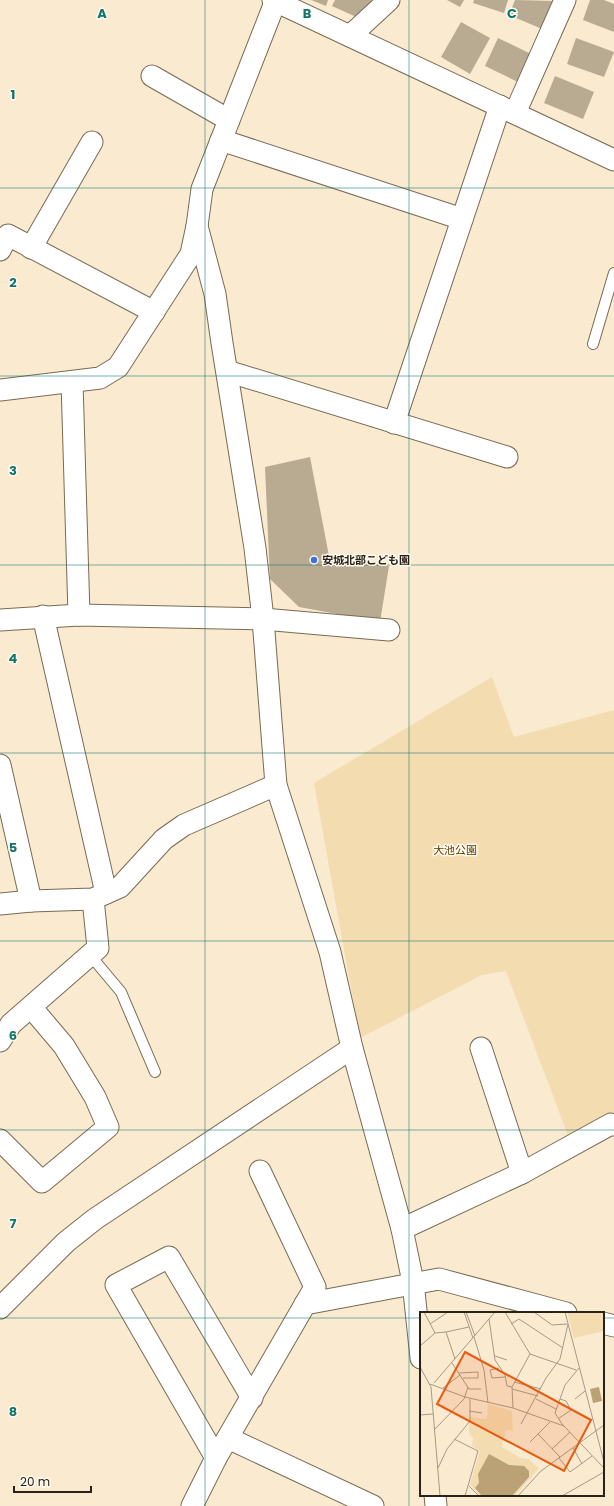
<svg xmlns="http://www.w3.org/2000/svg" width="614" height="1506" viewBox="0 0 614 1506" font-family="Poppins,'Noto Sans JP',sans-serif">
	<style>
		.green { fill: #f4dcb1 }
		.building { fill: #b9aa92 }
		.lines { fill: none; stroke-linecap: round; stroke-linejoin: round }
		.service-casing { stroke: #786b54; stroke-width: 12 }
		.minor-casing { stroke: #786b54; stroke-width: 23 }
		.service { stroke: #fff; stroke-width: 10 }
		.minor { stroke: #fff; stroke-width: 21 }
		.grid { fill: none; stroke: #0f766e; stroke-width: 1; stroke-opacity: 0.55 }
		.poi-dot { fill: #3773e2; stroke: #fff9ee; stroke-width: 1.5 }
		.labels { text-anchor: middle; stroke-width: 3; stroke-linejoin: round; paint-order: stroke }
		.poi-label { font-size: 11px; font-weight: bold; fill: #282218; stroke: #fff9ee; text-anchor: start }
		.park-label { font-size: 11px; fill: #5b4109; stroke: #fff9ee }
		.inset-road { fill: none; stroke: #a69a86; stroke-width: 1 }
		.view { fill: #e8590c; fill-opacity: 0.15; stroke: #e8590c; stroke-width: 2 }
		.inset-edge { fill: none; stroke: #282218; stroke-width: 2 }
		.grid-label { font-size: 13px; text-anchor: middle; font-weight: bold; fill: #0f766e; stroke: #fff9ee; stroke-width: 3; stroke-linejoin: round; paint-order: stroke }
	</style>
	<rect width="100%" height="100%" fill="#faead0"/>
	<!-- green -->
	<path class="green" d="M492,677L514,737L614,710V1130L573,1149L506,971L482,975L360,1038L314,783Z"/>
	<!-- building -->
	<g class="building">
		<path d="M311,0H328L326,6Z"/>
		<path d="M335,0H372L363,20L332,6Z"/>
		<path d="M447,0H464L460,7Z"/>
		<path d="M474,0H508L504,13L473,3Z"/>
		<path d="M515,0L554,1L542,29L509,15Z"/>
		<path d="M590,0H604L614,4V32L583,20Z"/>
		<path d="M461,22L490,38L470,74L441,57Z"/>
		<path d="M498,38L531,54L518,82L485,66Z"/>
		<path d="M576,38L614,52L604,77L567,64Z"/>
		<path d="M555,76L594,92L583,119L544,103Z"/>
		<path d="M310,457L329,556L389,566L380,622L299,607L270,579L265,467Z"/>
	</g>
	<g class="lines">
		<defs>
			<g id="service">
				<path d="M593,344L614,273"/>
				<path d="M90,955L121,992L155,1072"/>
			</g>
			<g id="minor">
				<path d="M273,0L614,160"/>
				<path d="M350,36L389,0"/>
				<path d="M152,76L229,120"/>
				<path d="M515,113L565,0"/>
				<path d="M221,140L462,219"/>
				<path d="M197,226L215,294L222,343L255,548L263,619L276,785L330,952L352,1048L402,1229L413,1282L421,1358"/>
				<path d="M31,248L92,142"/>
				<path d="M0,250L8,235L154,312"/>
				<path d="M227,371L507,457"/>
				<path d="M72,382L79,615"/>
				<path d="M0,390L100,378L118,367L191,254L197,226L202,189L276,0"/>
				<path d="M394,423L500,106"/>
				<path d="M43,616L106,893"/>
				<path d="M0,620L79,615L263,619L389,630"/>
				<path d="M0,765L31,901"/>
				<path d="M0,904L31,901L93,899L120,887L164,839L184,825L276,785"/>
				<path d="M0,1041L11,1024L98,948L93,899"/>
				<path d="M481,1048L522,1173"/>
				<path d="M0,1140L42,1182L108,1127L95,1097L64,1046L31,1007"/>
				<path d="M402,1229L522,1173L611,1124L614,1125"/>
				<path d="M305,1304L439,1279L566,1313"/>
				<path d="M0,1308L66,1242L95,1219L352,1048"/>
				<path d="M603,1323L614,1326"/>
				<path d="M228,1438L373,1506"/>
				<path d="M216,1458L116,1285L169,1257L252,1398"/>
				<path d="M435,1495L436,1506"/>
				<path d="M192,1506L216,1458L315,1287L260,1171"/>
			</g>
		</defs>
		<!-- service casing -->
		<use href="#service" class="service-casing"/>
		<!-- minor casing -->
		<use href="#minor" class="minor-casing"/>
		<!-- service -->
		<use href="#service" class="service"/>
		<!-- minor -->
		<use href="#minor" class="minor"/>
	</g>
	<!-- grid -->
	<path class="grid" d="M205,0V1506M409,0V1506M0,188H614M0,376H614M0,565H614M0,753H614M0,941H614M0,1130H614M0,1318H421M603,1318H614"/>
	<!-- markers -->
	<circle class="poi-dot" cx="314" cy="560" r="4"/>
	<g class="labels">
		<!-- poi labels -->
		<g class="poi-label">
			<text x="322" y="564">安城北部こども園</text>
		</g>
		<!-- park labels -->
		<g class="park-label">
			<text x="455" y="854">大池公園</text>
		</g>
	</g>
	<!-- overview -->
	<g transform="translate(420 1312)">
		<rect width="184" height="184" fill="#faead0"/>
		<path d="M147,0H184V19L154,26ZM68,92L92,99L93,119L86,118L82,135L101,146L108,147L119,156L95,184H60L50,172L60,139L52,134L53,126L49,122V105L67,107Z" fill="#f4dcb1"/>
		<path d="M179,75L182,89L173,91L170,77ZM69,142L89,153L104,154L109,159V165L92,184H62L55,176L59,171L58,162Z" fill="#baa176"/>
		<path class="inset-road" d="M4,0L15,21L26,20L35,47M44,0L53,26M46,0L55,24M85,0L110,42L156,58M114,0L132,13L147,12M145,0L184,150M69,7L75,48L85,63L87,74L92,75M10,12L28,0M91,12L99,7L143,36M26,20L49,15M54,25L64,58L68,91M0,34L15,21M75,44L87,48M32,51L49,77H61M0,55L11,75L20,184M79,56L70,58L72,66L85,65M159,56L145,73L135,101L142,112L184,156M39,61L58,60V66H43M94,70L121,77M14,71L75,0M10,72L45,85L93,96L144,114M23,76L40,63M92,77L118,84M116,87L136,97M155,87L165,79M93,96L92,75L110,42M49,99L62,101M0,103L13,102M138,107L151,98L146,89L140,87M101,112L126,66L140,47L148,12M15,117L44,87L48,75M118,122L140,145M34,127L58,139L45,184M110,130L130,110M153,136L162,152M132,137L150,120M139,146L150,160L172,144M18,156L27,137L50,109V87M49,174L59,184M98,184L121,159L184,113M142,184L184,160"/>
		<path class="view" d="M45,40L171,108L144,159L17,92Z"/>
		<rect width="184" height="184" class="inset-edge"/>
	</g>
	<g class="grid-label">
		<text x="102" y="18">A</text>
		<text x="307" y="18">B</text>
		<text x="512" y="18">C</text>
		<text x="13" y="99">1</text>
		<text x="13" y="287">2</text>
		<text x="13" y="475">3</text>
		<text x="13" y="663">4</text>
		<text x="13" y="852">5</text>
		<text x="13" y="1040">6</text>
		<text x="13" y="1228">7</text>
		<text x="13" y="1416">8</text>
	</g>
	<!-- scale -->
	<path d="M14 1486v6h77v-6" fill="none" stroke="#282218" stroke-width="2"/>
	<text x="20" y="1486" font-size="12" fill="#282218" stroke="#fff9ee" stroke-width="3" paint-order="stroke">20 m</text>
</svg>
